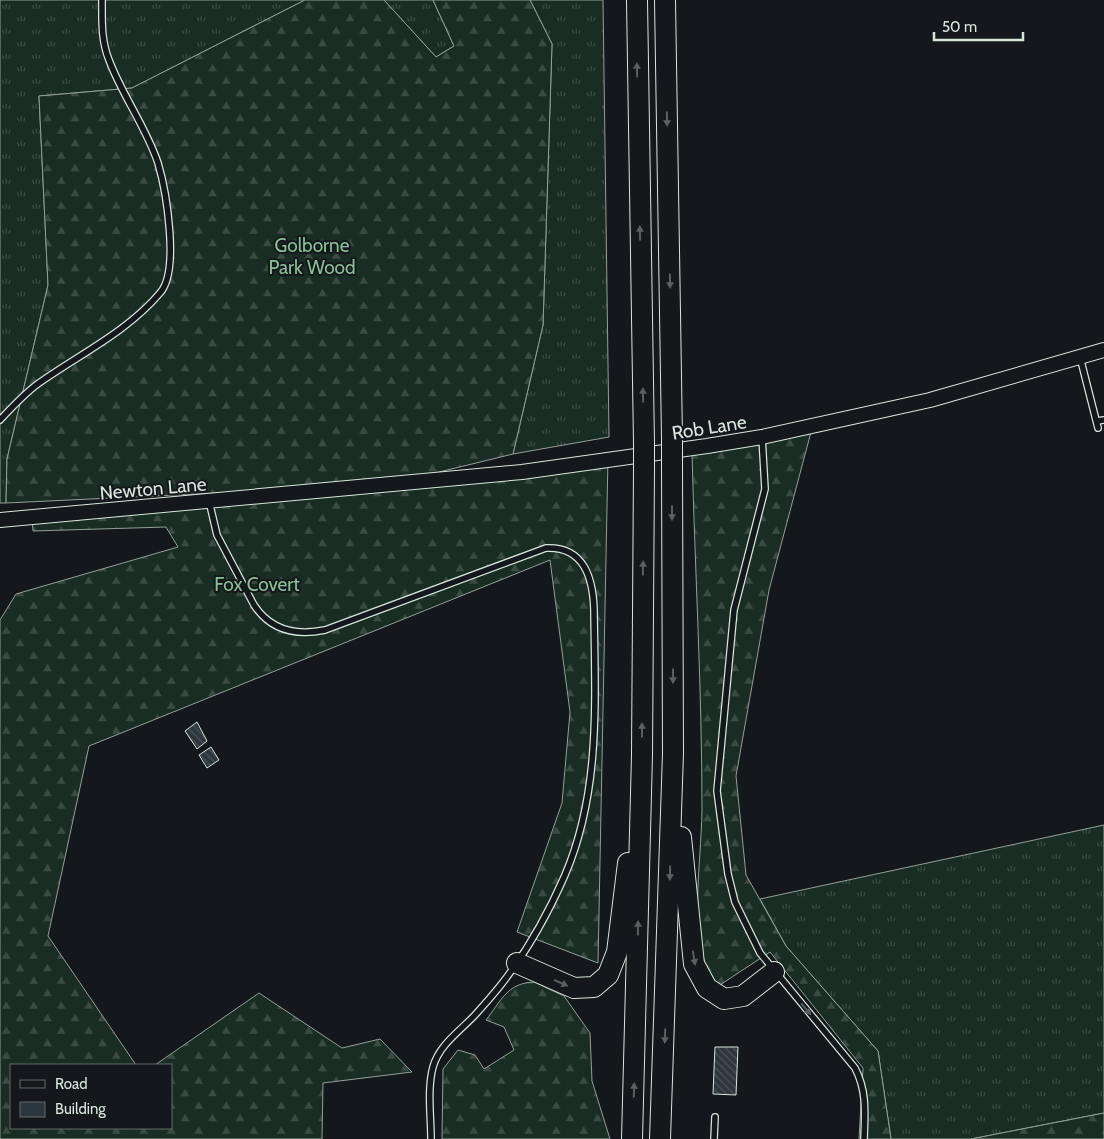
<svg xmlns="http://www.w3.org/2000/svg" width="1104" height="1139" viewBox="0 0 1104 1139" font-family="Cabin,sans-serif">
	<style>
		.grass { fill: url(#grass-tufts); stroke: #939e99 }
		.forest { fill: url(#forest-firs); stroke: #939e99 }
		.building { fill: url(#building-back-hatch); stroke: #d8e6dc }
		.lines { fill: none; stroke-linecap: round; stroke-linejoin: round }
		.service-casing { stroke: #d8e6dc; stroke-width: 8 }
		.tertiary-casing { stroke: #d8e6dc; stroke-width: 16 }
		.motorway-casing { stroke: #d8e6dc; stroke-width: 22 }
		.service { stroke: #14181c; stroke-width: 5.5 }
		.tertiary { stroke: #14181c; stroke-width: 14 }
		.motorway { stroke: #14181c; stroke-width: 20 }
		.motorway-bridge-casing { stroke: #d8e6dc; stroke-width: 22; stroke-linecap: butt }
		.motorway-bridge { stroke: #14181c; stroke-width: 20 }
		.oneway { fill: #59605f }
		.labels { text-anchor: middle; stroke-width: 4; stroke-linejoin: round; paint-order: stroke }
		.park-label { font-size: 19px; fill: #8ac095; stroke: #14181c }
		.street-label { font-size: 19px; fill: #d8e6dc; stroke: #14181c }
	</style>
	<defs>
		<pattern id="grass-tufts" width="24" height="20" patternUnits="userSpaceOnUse" patternTransform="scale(1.25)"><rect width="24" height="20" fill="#1a2d24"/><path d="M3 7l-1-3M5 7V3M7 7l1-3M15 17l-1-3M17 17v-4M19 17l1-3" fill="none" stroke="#3b4b43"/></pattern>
		<pattern id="forest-firs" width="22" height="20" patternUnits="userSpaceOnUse" patternTransform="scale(1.25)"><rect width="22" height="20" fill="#1a2d24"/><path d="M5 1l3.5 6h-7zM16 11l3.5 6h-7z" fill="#3b4b43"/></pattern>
		<pattern id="building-back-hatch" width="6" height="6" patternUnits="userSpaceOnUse" patternTransform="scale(1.25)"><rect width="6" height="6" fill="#2c363c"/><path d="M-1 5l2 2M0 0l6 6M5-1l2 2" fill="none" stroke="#4a5358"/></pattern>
	</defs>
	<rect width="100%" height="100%" fill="#14181c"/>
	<!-- grass -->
	<g class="grass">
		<path d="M0,0H305L132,88L39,96L48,285L7,459L6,503H0Z"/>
		<path d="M384,0H433L454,46L436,57Z"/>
		<path d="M530,0H603L609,437L513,454L543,325L552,44Z"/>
		<path d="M1104,825V1113L971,1139H891L878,1051L786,946L760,899Z"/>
	</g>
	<!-- forest -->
	<g class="forest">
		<path d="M305,0H384L436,57L454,46L433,0H530L552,44L543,325L513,454L398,482L608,457L598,963L517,932L562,803L570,712L550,560L89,746L48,936L136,1065H11V1128H171V1065H155L259,993L342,1048L380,1039L412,1072L323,1083L322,1139H0V620L16,594L178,547L166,527L33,531L32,519L365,486L6,503L7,459L48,285L39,96L132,88Z"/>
		<path d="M811,432L769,590L736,776L746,875L786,946L878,1051L891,1139H859L863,1068L770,952L720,985L713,987C688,929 701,870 702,810C702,691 695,572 692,453Z"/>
		<path d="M534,982L564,996L590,1033L592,1081L610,1139H442L443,1069L458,1050L475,1055L484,1069L514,1050L504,1027L486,1020C501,1001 507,983 534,982Z"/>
		<path d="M1104,1113V1139H971Z"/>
	</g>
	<!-- building -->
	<g class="building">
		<path d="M197,722L207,741L197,749L185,731Z"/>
		<path d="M211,747L219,760L207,768L199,755Z"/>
		<path d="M715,1047H738L736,1095L713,1094Z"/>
	</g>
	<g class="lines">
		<defs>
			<g id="service">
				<path d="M1080,357L1098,428"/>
				<path d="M0,420C12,407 25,393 39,383C80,354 127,332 160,293C180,271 166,190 158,163C146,127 122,95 109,60C101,40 102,21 102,0"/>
				<path d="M1097,421L1104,420"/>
				<path d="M762,437L765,489L734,610L717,791L728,874L735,902L760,953L855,1068C867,1091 865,1113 864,1139"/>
				<path d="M209,501L217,535L254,605C271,631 296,636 325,630L546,548C584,546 593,578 594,610C595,700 601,791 565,875C548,914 526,953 500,986C492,996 484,1005 475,1015C460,1031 439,1045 433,1067C427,1089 431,1117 431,1139"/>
				<path d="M714,1139L715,1117"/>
			</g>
			<path id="tertiary" d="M0,520L522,472L707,446L762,437L930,400L1104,350"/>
			<g id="motorway">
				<path d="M637,0L644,444"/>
				<path d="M665,0L672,439"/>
				<path d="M681,837L694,964L707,988L724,999L743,996L774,972"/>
				<path d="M517,963L574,988L594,987L608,975L617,952L628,863"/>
				<path d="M632,1139L642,755L644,469"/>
				<path d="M660,1139L673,753L672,465"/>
			</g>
		</defs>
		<!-- service casing -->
		<use href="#service" class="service-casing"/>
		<!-- tertiary casing -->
		<use href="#tertiary" class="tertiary-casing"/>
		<!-- motorway casing -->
		<use href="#motorway" class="motorway-casing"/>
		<!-- service -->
		<use href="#service" class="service"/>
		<!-- tertiary -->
		<use href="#tertiary" class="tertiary"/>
		<!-- motorway -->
		<use href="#motorway" class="motorway"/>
		<defs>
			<g id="motorway-bridge">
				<path d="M644,444V469"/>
				<path d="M672,465V439"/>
			</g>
		</defs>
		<!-- motorway-bridge casing -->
		<use href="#motorway-bridge" class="motorway-bridge-casing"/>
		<!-- motorway-bridge -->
		<use href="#motorway-bridge" class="motorway-bridge"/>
	</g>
	<!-- one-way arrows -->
	<defs><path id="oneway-solid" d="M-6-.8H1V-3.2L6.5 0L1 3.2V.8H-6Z" transform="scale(1.25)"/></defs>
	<g class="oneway">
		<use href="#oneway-solid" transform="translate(637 70) rotate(-91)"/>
		<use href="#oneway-solid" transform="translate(667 119) rotate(89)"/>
		<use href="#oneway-solid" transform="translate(640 233) rotate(-91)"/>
		<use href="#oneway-solid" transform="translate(670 281) rotate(89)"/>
		<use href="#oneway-solid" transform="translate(643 395) rotate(-91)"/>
		<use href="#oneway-solid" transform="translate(672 513) rotate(90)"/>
		<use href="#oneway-solid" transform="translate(643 568) rotate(-89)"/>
		<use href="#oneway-solid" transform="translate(673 676) rotate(90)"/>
		<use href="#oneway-solid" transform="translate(642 730) rotate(-90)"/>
		<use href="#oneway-solid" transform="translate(670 873) rotate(91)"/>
		<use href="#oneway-solid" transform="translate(638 928) rotate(-89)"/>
		<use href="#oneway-solid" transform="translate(694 958) rotate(81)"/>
		<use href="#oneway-solid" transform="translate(561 983) rotate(24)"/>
		<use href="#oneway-solid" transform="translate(806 1009) rotate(49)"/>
		<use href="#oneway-solid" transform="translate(665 1036) rotate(92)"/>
		<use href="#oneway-solid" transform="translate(634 1090) rotate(-88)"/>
	</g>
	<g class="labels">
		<!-- park labels -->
		<g class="park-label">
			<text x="312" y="252">Golborne<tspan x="312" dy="22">Park Wood</tspan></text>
			<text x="257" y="591">Fox Covert</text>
		</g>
		<!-- street labels -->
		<g class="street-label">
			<text transform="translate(709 427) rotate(-9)" y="7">Rob Lane</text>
			<text transform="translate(153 488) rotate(-5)" y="7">Newton Lane</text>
		</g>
	</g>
	<!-- legend -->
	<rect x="10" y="1064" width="162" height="65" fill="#14181c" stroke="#626a69"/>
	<rect x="20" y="1080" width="25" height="8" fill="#14181c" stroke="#626a69"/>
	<text x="55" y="1089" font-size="15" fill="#d8e6dc">Road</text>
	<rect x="20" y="1102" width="25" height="15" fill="#2c363c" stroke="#626a69"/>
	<text x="55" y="1114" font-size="15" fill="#d8e6dc">Building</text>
	<!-- scale -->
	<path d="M934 32v8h89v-8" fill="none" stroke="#d8e6dc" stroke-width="2.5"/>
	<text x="942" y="32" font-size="15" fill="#d8e6dc" stroke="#14181c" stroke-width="4" paint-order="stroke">50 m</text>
</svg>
